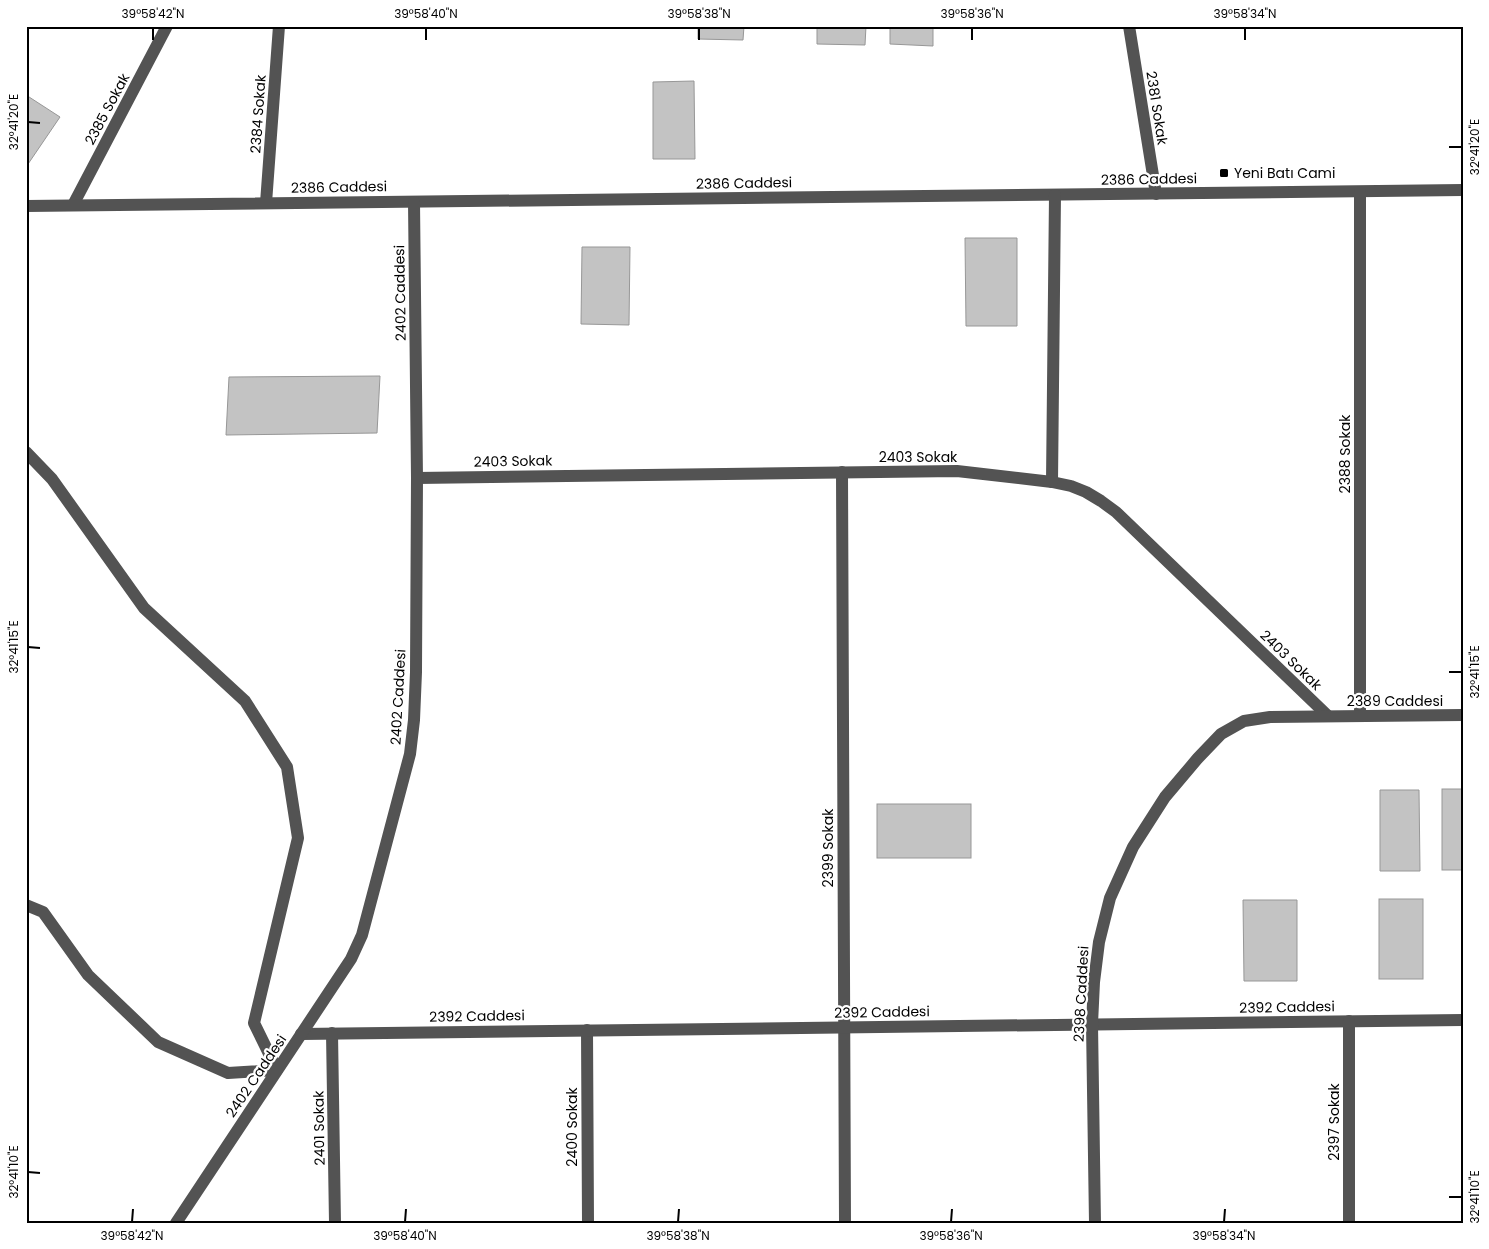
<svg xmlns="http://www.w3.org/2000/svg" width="1489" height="1249" viewBox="0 0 1489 1249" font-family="Poppins,sans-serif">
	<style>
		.building { fill: #c3c3c3; stroke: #979797 }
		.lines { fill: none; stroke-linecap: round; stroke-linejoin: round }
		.minor { stroke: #535353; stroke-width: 12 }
		.ticks { fill: none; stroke: #000; stroke-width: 2 }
		.poi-dot { fill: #000; stroke: #fff; stroke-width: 2 }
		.labels { text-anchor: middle; stroke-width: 4.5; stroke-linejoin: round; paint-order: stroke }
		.street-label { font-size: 14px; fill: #000; stroke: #fff }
		.poi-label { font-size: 14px; fill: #000; stroke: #fff; text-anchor: start }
		.neatline { fill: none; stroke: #000; stroke-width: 2 }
		.ticks-label { font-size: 12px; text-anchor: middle; fill: #000 }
	</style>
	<rect width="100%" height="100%" fill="#fff"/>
	<!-- building -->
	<g class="building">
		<path d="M698,26H744L743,40L698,39Z"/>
		<path d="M817,26H866L865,45L817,44Z"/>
		<path d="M890,26H933V46L890,44Z"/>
		<path d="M694,81L695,159H653V82Z"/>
		<path d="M26,95L60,117L26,167Z"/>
		<path d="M965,238H1017V326H966Z"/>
		<path d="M582,247H630L629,325L581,324Z"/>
		<path d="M380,376L377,433L226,435L229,377Z"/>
		<rect x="1442" y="789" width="21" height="81"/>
		<path d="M1380,790H1419L1420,871H1380Z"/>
		<rect x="877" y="804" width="94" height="54"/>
		<rect x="1379" y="899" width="44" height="80"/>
		<path d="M1243,900H1297V981H1244Z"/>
	</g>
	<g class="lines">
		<!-- minor -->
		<g class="minor">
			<path d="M1129,26L1156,194"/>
			<path d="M266,203L279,26"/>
			<path d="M73,205L167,26"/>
			<path d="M26,206L1463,190"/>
			<path d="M26,452L52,479L144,608L245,701L287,767L298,838L254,1023L277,1070L228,1073L158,1042L88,975L43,912L26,905"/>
			<path d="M842,472L845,1223"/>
			<path d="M417,478L957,471L1052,482L1071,486L1086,492L1101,501L1116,512L1328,716"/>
			<path d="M1052,482L1055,195"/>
			<path d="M1360,716V192"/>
			<path d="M587,1030L588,1223"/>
			<path d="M332,1033L335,1223"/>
			<path d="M301,1034L1463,1020"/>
			<path d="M176,1223L351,959L362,935L410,754L414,720L416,672L417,478L414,202"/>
			<path d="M1095,1223L1092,1024L1094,982L1099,942L1110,898L1133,847L1165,797L1198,758L1221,734L1244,721L1270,717L1463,715"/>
			<path d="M1349,1223V1021"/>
		</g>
	</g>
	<!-- ticks -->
	<path class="ticks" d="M153,40V28M426,40V28M699,40V28M972,40V28M1245,40V28M28,122L40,123M1449,147H1462M28,647L40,648M1449,672H1462M28,1172L40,1173M1449,1197H1462M132,1222L133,1209M405,1222L406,1209M678,1222L679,1209M951,1222L952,1209M1224,1222L1225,1209"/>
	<!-- markers -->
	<rect class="poi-dot" x="1219" y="168" width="10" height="10" rx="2.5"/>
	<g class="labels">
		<!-- street labels -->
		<g class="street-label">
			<text transform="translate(1157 108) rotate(81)" y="5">2381 Sokak</text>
			<text transform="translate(107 109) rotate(-62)" y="5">2385 Sokak</text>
			<text transform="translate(258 114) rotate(-86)" y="5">2384 Sokak</text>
			<text transform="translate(1149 179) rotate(-1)" y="5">2386 Caddesi</text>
			<text transform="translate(744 183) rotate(-1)" y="5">2386 Caddesi</text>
			<text transform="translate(339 187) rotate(-1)" y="5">2386 Caddesi</text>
			<text transform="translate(400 293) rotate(-91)" y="5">2402 Caddesi</text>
			<text transform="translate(1345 454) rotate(-90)" y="5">2388 Sokak</text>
			<text x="918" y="462">2403 Sokak</text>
			<text transform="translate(513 461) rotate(-1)" y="5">2403 Sokak</text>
			<text transform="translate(1291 660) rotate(44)" y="5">2403 Sokak</text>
			<text transform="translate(398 697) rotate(-87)" y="5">2402 Caddesi</text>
			<text x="1395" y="706">2389 Caddesi</text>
			<text transform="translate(828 848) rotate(-90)" y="5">2399 Sokak</text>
			<text transform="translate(1081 994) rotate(-87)" y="5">2398 Caddesi</text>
			<text transform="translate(1287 1007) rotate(-1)" y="5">2392 Caddesi</text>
			<text transform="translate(882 1012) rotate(-1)" y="5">2392 Caddesi</text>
			<text transform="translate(477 1016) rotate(-1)" y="5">2392 Caddesi</text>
			<text transform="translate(256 1076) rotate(-56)" y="5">2402 Caddesi</text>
			<text transform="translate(1334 1122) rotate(-90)" y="5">2397 Sokak</text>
			<text transform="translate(572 1127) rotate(-90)" y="5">2400 Sokak</text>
			<text transform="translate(319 1128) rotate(-91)" y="5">2401 Sokak</text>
		</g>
		<!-- poi labels -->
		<g class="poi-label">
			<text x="1234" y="178">Yeni Batı Cami</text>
		</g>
	</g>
	<!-- border -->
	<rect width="1489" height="1249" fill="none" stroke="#ffffff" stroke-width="55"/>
	<rect x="28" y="28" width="1434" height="1194" class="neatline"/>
	<g class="ticks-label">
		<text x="153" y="18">39°58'42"N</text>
		<text x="426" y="18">39°58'40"N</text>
		<text x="699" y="18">39°58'38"N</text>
		<text x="972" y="18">39°58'36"N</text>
		<text x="1245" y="18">39°58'34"N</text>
		<text transform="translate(14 122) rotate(-90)" y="4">32°41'20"E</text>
		<text transform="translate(1475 147) rotate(-90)" y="4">32°41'20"E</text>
		<text transform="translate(14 647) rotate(-90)" y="4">32°41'15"E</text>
		<text transform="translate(1475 672) rotate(-90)" y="4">32°41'15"E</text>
		<text transform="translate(14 1172) rotate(-90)" y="4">32°41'10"E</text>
		<text transform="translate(1475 1197) rotate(-90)" y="4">32°41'10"E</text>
		<text x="132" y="1240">39°58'42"N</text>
		<text x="405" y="1240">39°58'40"N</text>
		<text x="678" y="1240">39°58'38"N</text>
		<text x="951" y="1240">39°58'36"N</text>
		<text x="1224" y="1240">39°58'34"N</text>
	</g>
</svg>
